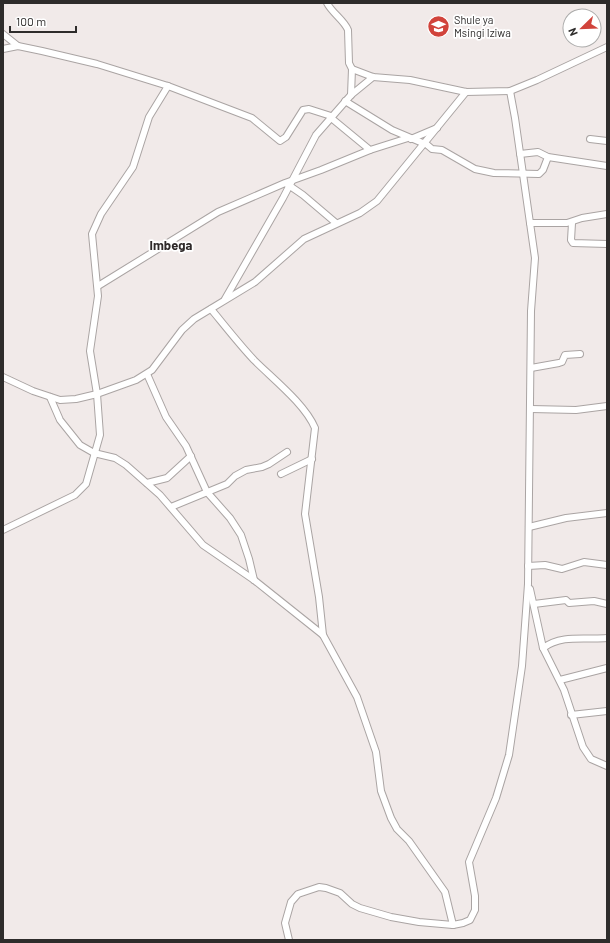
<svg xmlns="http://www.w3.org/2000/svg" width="610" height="943" viewBox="0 0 610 943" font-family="Barlow,sans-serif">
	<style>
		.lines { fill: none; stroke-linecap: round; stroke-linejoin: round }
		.minor-casing { stroke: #aaa4a3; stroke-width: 8 }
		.minor { stroke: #fff; stroke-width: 6 }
		.labels { text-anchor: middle; stroke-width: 3.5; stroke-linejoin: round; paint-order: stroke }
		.poi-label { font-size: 11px; fill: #2e2c2b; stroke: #fff; text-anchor: start }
		.quarter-label { font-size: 13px; font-weight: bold; fill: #2f2a2a; stroke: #fff }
	</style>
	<rect width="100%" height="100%" fill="#f1eae9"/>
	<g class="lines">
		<defs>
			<g id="minor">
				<path d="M327,3C332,13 344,20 348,30L349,63L352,69L373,77L410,80L466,92L510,91L537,80L607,47"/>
				<path d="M3,34L18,46"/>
				<path d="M3,49L18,46L42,51L97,64L168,86L252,118L280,141L286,137L303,110L309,109L331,116"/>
				<path d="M351,95L352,69"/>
				<path d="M345,101L392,130L425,144"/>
				<path d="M330,117L370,150L408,138"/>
				<path d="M411,139L437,128"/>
				<path d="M590,139L607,141"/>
				<path d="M425,143L432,149L442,150L475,169L494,173L539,174L543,170L548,157"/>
				<path d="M520,154L538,152L548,157L607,166"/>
				<path d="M287,184L303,195L336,223"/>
				<path d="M530,223H567L582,218L607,214"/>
				<path d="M572,223L571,240L573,243L607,244"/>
				<path d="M98,286L218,212L285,183L321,170L370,150"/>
				<path d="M225,299L283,198L316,135L351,95L373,77"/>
				<path d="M211,309C225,326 239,344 254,360C273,379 305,404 315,428L305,514L319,597L323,635L357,697L376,752L381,791L391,818L397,829L409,841L445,892L453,925"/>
				<path d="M531,368L559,363L562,362L565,355L580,354"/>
				<path d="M147,374L166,417L186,446L207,492L230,518L241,535L249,559L254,580"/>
				<path d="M3,377L33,391L60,400L76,399L97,394L136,380L152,370L182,330L194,319L255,282L304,239L360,213L377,201L466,92"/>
				<path d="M50,397L60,420L80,445L94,453L115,458L126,465L160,495L203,545L254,580L323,635"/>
				<path d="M531,409L576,410L607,406"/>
				<path d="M281,474L312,459"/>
				<path d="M147,483L167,478L191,456"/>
				<path d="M171,507L227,484L235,476L246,470L262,467L269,464L287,452"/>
				<path d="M529,527L566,518L607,513"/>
				<path d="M3,530L75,495L86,484L100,435L97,394L90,351L98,296L92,234L101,214L133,167L149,117L168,86"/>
				<path d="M528,566L545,565L562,569L584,562L607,565"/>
				<path d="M530,589L543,648L564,690L583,747L591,759L607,766"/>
				<path d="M534,604L566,600L569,603L594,601L607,604"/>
				<path d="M543,648C562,634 585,640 607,638"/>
				<path d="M560,680L607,668"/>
				<path d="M571,715L607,711"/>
				<path d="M289,940L285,923L291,902L298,894L319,887L326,888L340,893L352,904L360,908L391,917L419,922L453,925L463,923L470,920L475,910V896L469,862L496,798L509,755L522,666L528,584L531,311L535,258L515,118L510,91"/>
			</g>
		</defs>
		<!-- minor casing -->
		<use href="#minor" class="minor-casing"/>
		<!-- minor -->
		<use href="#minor" class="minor"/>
	</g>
	<!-- icons -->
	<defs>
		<symbol id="school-disc" viewBox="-11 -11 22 22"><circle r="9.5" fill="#d1433b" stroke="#fff"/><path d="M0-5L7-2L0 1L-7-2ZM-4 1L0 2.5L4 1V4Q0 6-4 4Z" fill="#fff"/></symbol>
	</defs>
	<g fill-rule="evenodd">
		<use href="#school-disc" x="426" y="14" width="25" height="25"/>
	</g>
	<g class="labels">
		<!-- poi labels -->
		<g class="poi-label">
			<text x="454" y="24">Shule ya<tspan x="454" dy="13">Msingi Iziwa</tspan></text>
		</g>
		<!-- quarter labels -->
		<g class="quarter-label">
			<text x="171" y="250">Imbega</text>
		</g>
	</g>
	<!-- border -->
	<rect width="610" height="943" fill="none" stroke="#2e2c2b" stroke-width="8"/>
	<!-- north arrow -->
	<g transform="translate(582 28) rotate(247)"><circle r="19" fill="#ffffff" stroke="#ababaa"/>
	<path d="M0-3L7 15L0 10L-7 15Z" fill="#d1433b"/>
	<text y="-6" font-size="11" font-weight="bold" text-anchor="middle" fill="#2e2c2b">N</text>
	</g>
	<!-- scale -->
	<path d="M10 26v6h66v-6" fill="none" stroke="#2e2c2b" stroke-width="2"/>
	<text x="16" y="26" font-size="12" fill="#2e2c2b" stroke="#ffffff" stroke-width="3" paint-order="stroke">100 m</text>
</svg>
